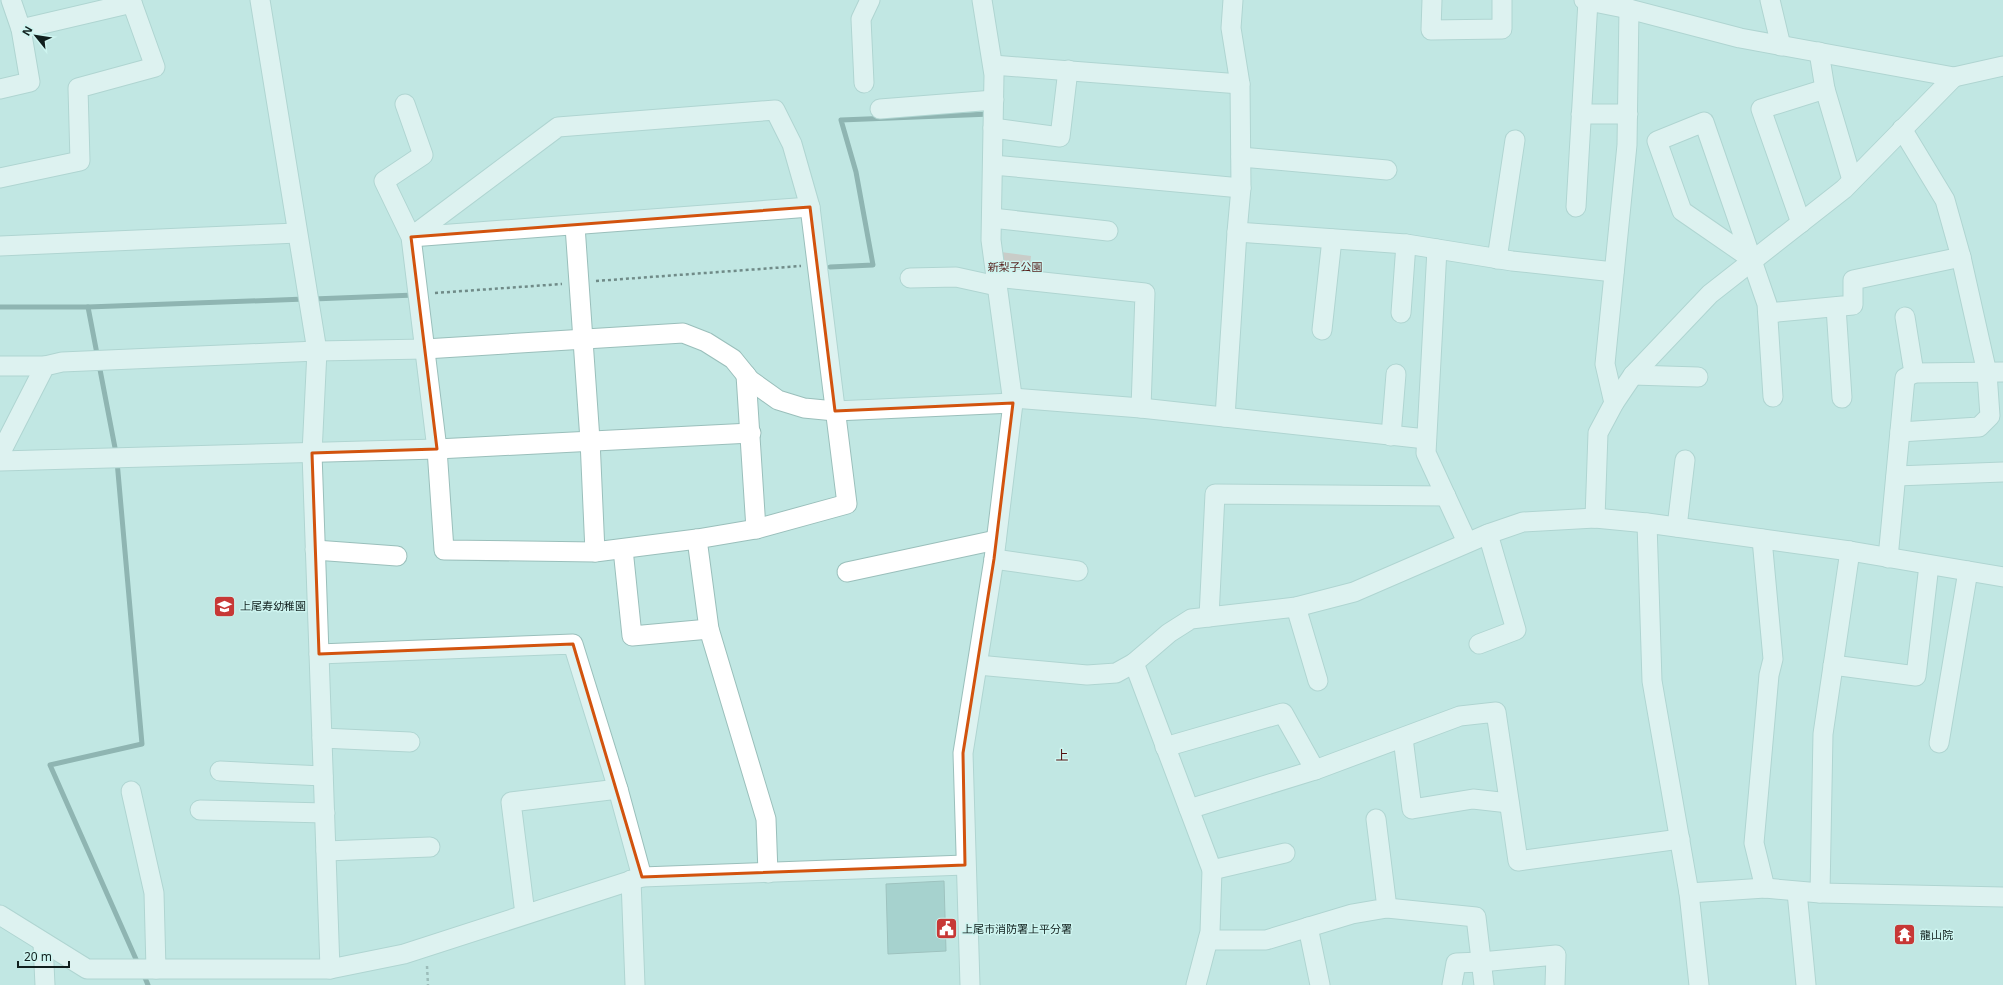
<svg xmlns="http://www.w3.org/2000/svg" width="2003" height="985" viewBox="0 0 2003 985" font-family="'Noto Sans','Noto Sans JP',sans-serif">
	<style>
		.green { fill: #d3aba7 }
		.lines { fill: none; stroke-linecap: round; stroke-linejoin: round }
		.stream { stroke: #527975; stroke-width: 5 }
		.building { fill: #86b9b4; stroke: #729692 }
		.minor-casing { stroke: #9abfbb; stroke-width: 21 }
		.path { stroke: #708b88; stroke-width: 2.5; stroke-dasharray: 3 3; stroke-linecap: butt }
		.minor { stroke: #fff; stroke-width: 19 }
		.marked { fill: none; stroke: #d2530e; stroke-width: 3; stroke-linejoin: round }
		.labels { text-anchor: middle; stroke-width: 3; stroke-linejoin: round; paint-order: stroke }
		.park-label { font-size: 11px; fill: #561e1b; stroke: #cef5f0 }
		.poi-label { font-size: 11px; fill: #101f1d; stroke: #cef5f0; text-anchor: start }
		.quarter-label { font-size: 13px; fill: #520d0d; stroke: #cef5f0 }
	</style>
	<rect width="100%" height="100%" fill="#c1e7e3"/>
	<!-- green -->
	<path class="green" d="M993,251L1031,256L1028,282L996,277Z"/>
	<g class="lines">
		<!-- stream -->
		<g class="stream">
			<path d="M830,267L873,265L856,172L841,120L991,114"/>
			<path d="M313,299L415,295"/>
			<path d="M0,307H88L305,299"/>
			<path d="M88,307L116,453"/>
			<path d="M117,461L142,744L50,765L139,966"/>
			<path d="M143,973L148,985"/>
		</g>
	</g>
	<!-- building -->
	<path class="building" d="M944,881L946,951L888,954L886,884Z"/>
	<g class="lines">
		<defs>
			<g id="minor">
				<path d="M11,0L21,29"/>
				<path d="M260,0L317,351L312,453L330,969"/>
				<path d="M1233,0L1231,28L1240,84L1241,188L1237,232L1406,244L1512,261L1614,272"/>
				<path d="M1432,0L1431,30L1502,29V0"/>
				<path d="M1584,0L1629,9L1740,38L1954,77L2003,66"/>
				<path d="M1770,0L1781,46"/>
				<path d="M1819,52L1825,89"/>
				<path d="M993,65L1240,84"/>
				<path d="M864,83L861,19L870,0"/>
				<path d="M0,89L30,82L21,29L132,3"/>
				<path d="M405,104L423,155L384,181L411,237L437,449L444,550L595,552L697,539L756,529L847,504L810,207L792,144L775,110L558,127L411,237"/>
				<path d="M880,109L994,100"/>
				<path d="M1581,114H1628"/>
				<path d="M993,128L1060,137L1068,70"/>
				<path d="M1241,157L1387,170"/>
				<path d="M993,165L1241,188"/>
				<path d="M0,178L80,161L78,88L155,67L131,0"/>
				<path d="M1576,207L1588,1"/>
				<path d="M992,218L1108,231"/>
				<path d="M1801,223L1761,109L1825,89L1852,180"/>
				<path d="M575,226L590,440L595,552"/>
				<path d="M411,237L810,207"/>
				<path d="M0,246L297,233"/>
				<path d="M1437,249L1426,453L1467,542"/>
				<path d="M1497,259L1515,140"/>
				<path d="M1753,260L1682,211L1657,141L1704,122L1767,304L1773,397"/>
				<path d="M996,277L1145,293L1141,408"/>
				<path d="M910,278L956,277L997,286"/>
				<path d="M1836,307L1842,398"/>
				<path d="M1401,313L1406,244"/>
				<path d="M1768,313L1853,305V280L1961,257L1945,200L1902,129"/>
				<path d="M1322,330L1332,239"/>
				<path d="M0,366H45"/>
				<path d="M1914,373L2003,372"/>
				<path d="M746,375L756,529"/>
				<path d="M1633,375L1698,377"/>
				<path d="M1012,398L1141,408L1426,439"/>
				<path d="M1614,403L1605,364L1627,145L1629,9"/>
				<path d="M1225,417L1237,232"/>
				<path d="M1900,432L1979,427L1990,416L1987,373L1961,257"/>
				<path d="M1391,436L1396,374"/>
				<path d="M0,454L45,366L62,362L317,351L425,349L683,333L706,342L733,359L750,380L778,400L804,408L835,411L1013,403"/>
				<path d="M0,461L437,449L751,433"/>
				<path d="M1896,476L2003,472"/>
				<path d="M1595,518L1598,433L1614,403L1633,375L1710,294L1844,189L1954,77"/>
				<path d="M1647,523L1652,681L1689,893L1699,985"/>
				<path d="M1677,527L1685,460"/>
				<path d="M697,539L709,629L766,819L768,873"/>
				<path d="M1762,539L1773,659L1769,675L1754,843L1765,888"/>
				<path d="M623,549L632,636L709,629"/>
				<path d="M315,550L397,556"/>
				<path d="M1888,558L1905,378L1914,373L1905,317"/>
				<path d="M994,559L1078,571"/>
				<path d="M847,572L996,540"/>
				<path d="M1296,607L1318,681"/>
				<path d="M1209,617L1215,494L1446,496"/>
				<path d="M1479,644L1516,630L1488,534"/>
				<path d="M319,654L573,644L618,789L642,877"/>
				<path d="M1134,663L1212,870L1210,932L1196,985"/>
				<path d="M978,665L1087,675L1116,673L1134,663L1169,633L1191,619L1296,607L1354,592L1488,534L1523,522L1595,518L1647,523L1850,551L2003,577"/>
				<path d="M1833,665L1916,676L1929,565"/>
				<path d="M322,738L410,742"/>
				<path d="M1403,738L1412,809L1473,799L1509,803"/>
				<path d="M1939,743L1968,571"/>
				<path d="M1165,747L1283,713L1315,770"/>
				<path d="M220,771L323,776"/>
				<path d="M131,791L154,893L156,969"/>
				<path d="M1189,809L1315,770L1460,716L1496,712L1518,861L1680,839"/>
				<path d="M200,810L325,813"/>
				<path d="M326,851L430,847"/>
				<path d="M1212,870L1285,853"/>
				<path d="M631,880L635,985"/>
				<path d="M1797,892L1806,985"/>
				<path d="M1689,893L1765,888L1820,893L2003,897"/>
				<path d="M1820,893L1823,734L1850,551"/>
				<path d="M1387,908L1476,917L1484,985"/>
				<path d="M525,914L511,802L618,789"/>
				<path d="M0,915L87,969H330L404,954L642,877L965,865"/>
				<path d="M1308,927L1320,985"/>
				<path d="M1208,940H1266L1352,914L1387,908L1376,819"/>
				<path d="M43,944L45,985"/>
				<path d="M970,985L963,753L994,559L1013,403L991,240L994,75L982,0"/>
				<path d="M1452,985L1456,963L1481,962L1556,955L1555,985"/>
			</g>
		</defs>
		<!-- minor casing -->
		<use href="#minor" class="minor-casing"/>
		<!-- path -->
		<g class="path">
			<path d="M596,281L801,266"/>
			<path d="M435,293L562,284"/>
			<path d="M427,966L428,985"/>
		</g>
		<!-- minor -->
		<use href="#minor" class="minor"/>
	</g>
	<!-- marked area -->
	<path d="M0 0H2003V985H0ZM810,207L835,411L1013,403L994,559L963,753L965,865L642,877L573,644L319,654L312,453L437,449L411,237Z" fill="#c1e7e3" fill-opacity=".55" fill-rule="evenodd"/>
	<path class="marked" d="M810,207L835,411L1013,403L994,559L963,753L965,865L642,877L573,644L319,654L312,453L437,449L411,237Z"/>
	<!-- icons -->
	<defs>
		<symbol id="school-square" viewBox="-11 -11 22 22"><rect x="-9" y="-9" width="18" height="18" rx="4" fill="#c73836" stroke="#cef5f0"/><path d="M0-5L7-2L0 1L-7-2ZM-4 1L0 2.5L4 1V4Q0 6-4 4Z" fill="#fff"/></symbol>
		<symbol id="civic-square" viewBox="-11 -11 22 22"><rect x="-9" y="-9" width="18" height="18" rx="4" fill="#c73836" stroke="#cef5f0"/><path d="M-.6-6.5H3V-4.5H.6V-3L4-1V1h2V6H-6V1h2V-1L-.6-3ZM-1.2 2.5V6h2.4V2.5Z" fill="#fff"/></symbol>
		<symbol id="temple-square" viewBox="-11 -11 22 22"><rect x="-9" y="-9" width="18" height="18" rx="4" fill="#c73836" stroke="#cef5f0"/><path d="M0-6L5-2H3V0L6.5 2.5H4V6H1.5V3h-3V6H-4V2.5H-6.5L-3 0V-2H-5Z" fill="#fff"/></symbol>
	</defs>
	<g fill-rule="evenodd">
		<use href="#school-square" x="212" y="594" width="25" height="25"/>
		<use href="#civic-square" x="934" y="916" width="25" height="25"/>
		<use href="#temple-square" x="1892" y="922" width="25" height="25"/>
	</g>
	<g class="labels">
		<!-- park labels -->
		<g class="park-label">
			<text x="1015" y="271">新梨子公園</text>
		</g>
		<!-- poi labels -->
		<g class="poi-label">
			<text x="240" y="610">上尾寿幼稚園</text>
			<text x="962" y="933">上尾市消防署上平分署</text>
			<text x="1920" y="939">龍山院</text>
		</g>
		<!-- quarter labels -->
		<g class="quarter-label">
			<text x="1062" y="760">上</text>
		</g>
	</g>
	<!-- north arrow -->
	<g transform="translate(36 36) rotate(300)" stroke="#cef5f0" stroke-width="3" paint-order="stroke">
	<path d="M0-3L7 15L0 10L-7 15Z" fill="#101f1d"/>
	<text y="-6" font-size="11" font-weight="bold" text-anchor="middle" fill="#101f1d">N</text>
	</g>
	<!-- scale -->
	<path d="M18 961v6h51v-6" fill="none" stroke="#101f1d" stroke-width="2"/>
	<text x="24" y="961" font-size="12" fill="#101f1d" stroke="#cef5f0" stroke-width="3" paint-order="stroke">20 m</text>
</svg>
